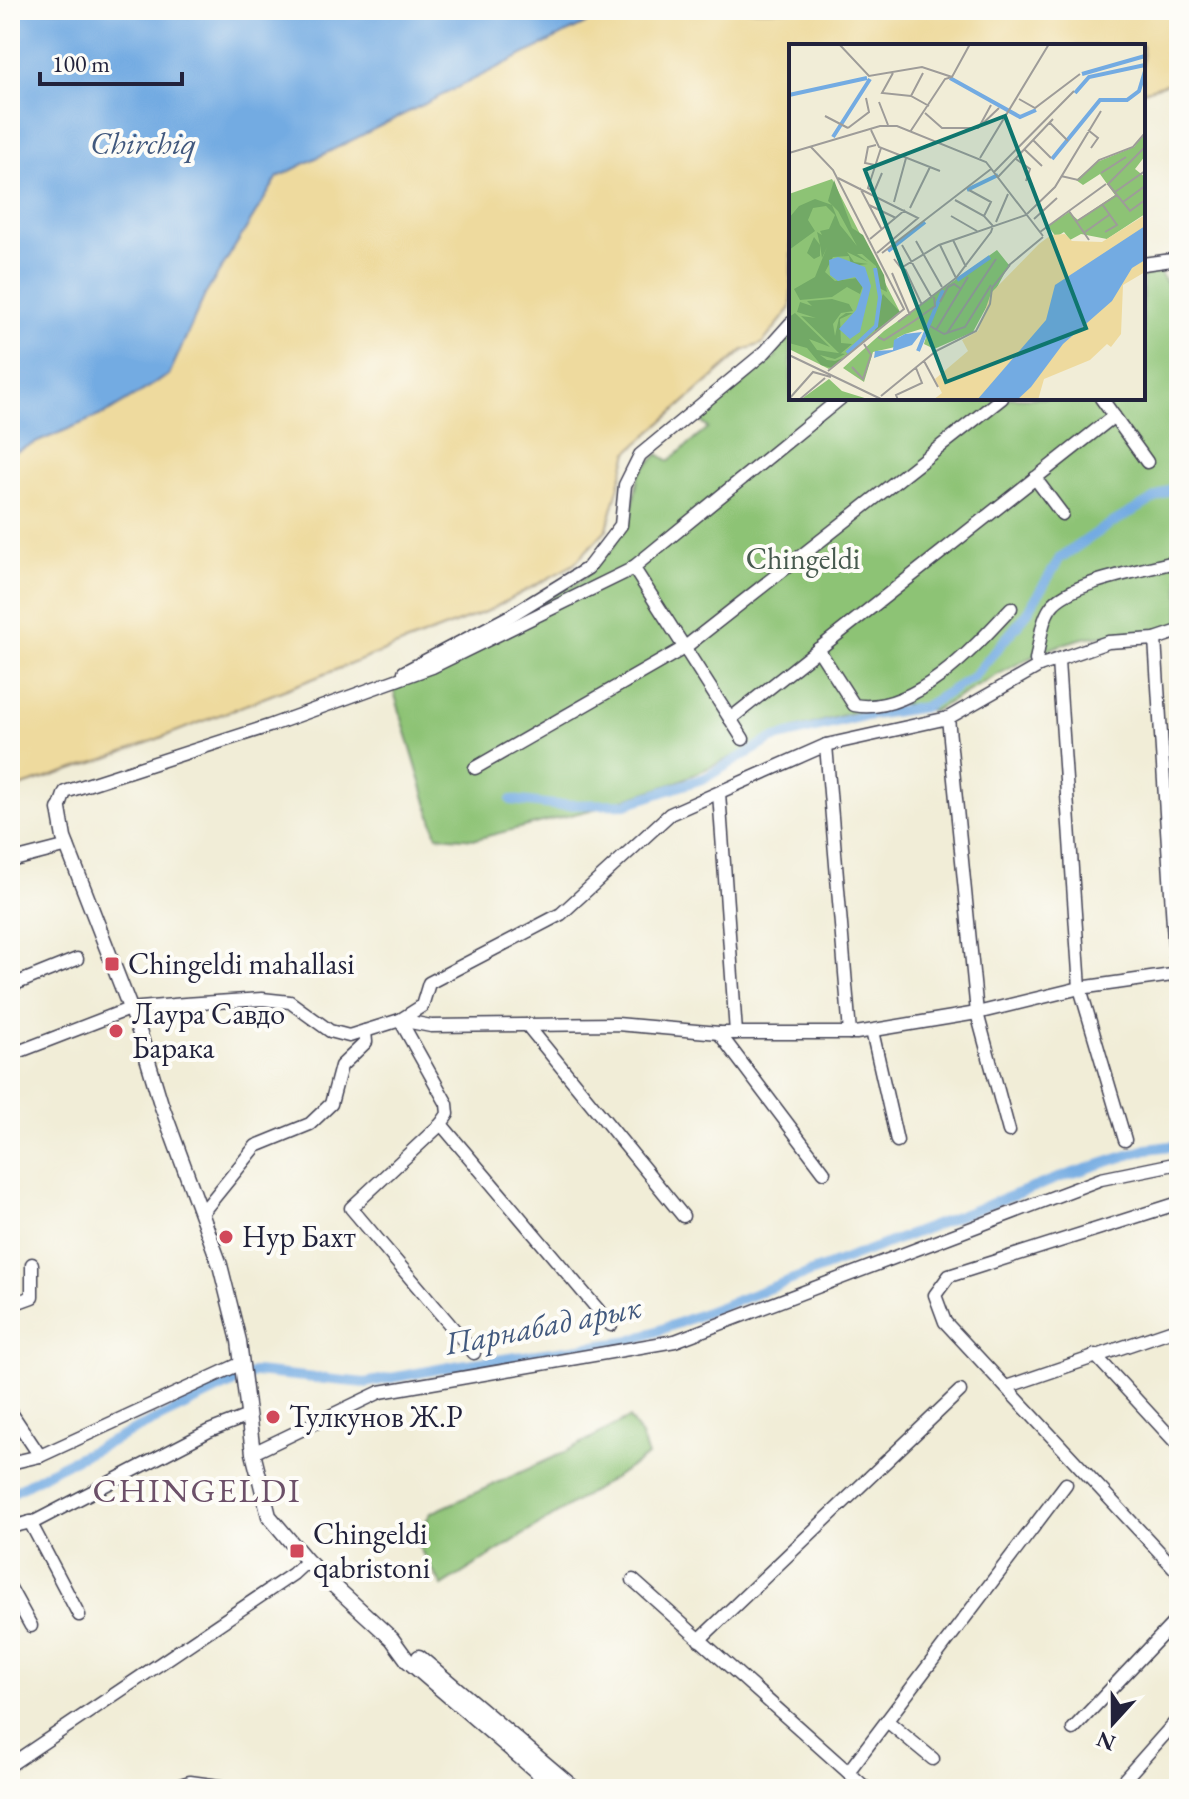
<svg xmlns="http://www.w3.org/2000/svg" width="1189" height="1799" viewBox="0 0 1189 1799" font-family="'EB Garamond',serif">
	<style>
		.green { fill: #8dc375; stroke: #587258; stroke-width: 2 }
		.sand { fill: #eeda9e; stroke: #887e6c; stroke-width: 2 }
		.water { fill: #73abe2; stroke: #4a668e; stroke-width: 2 }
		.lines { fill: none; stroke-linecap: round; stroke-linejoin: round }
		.canal { stroke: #73abe2; stroke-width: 10 }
		.minor-casing { stroke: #414052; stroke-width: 15 }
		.major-casing { stroke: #414052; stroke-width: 17 }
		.minor { stroke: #fff; stroke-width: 12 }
		.major { stroke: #fff; stroke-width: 14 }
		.poi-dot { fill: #d1495b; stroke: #fdfcf7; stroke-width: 3 }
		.labels { text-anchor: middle; stroke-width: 8; stroke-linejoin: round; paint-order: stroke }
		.park-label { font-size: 30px; fill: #475a4f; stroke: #fdfcf7 }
		.poi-label { font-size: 30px; fill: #22223b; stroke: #fdfcf7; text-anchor: start }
		.water-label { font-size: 32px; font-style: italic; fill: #42597e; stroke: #fdfcf7 }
		.quarter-label { font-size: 34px; letter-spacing: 2px; fill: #6c5069; stroke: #fdfcf7 }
		.inset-river { fill: none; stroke: #73abe2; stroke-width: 4 }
		.inset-road { fill: none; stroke: #9e9c99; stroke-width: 2 }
		.view { fill: #0f766e; fill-opacity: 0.15; stroke: #0f766e; stroke-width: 4 }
		.inset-edge { fill: none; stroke: #22223b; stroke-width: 4 }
	</style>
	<rect width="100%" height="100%" fill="#fdfcf7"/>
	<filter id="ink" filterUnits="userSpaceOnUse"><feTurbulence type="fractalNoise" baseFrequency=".0125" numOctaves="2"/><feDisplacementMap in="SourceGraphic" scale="16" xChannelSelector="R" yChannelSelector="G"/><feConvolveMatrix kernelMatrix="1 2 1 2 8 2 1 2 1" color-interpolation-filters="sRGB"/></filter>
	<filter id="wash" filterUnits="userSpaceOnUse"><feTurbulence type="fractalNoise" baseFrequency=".006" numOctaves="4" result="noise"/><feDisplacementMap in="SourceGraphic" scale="32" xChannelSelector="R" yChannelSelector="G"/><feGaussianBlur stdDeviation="1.8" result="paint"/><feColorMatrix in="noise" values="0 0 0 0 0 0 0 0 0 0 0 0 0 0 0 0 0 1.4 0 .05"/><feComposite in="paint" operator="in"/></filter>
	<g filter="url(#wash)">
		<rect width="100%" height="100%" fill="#f1edd7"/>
		<!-- green -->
		<g class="green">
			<path d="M1157,269L1171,289L1179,283V629C1144,639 1109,631 1080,639C1029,652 979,687 933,711L892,701L795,729L672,784L598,808L476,839L437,836L392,685L582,580L613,548L632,509L639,473L658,454L669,461L708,428L699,419L776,356L770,348L791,334V398H1143V271Z"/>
			<path d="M629,1418L641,1436L648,1456L442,1586L414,1539L431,1513L563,1453Z"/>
		</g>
		<!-- sand -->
		<path class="sand" d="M10,10H1179V80L1143,91V46H791V308L762,344L744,350L628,452L607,529L573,565L490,610L111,757L10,790Z"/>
		<!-- water -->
		<path class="water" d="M25,10H613L278,177L205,295L169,375L108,412L10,454V17Z"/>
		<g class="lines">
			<!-- canal -->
			<g class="canal">
				<path d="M511,800L554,805L626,804L705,778L772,739L860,717L924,707L973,677L1025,616L1060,558L1107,526L1173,488L1179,476"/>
				<path d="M10,1494L58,1467L255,1372L365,1383L460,1365L631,1341L1061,1177L1147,1149L1179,1145"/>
			</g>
		</g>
	</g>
	<g filter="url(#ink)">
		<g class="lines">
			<defs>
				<g id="minor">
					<path d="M1143,264L1179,259"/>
					<path d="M1101,398L1147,462"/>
					<path d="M1035,478L1062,514"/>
					<path d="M633,567L743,739"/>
					<path d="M1155,639L1175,956"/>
					<path d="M818,649L854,705C913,716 976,646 1011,608"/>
					<path d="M1058,661L1080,988L1125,1140"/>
					<path d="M1039,666L1036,660C1040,643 1041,621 1051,607C1068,582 1149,569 1179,561"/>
					<path d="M404,672L510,616L588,568L621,525L625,485L640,455L765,352L791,323"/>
					<path d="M948,718L977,1013L1009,1131"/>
					<path d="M730,719L1114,416"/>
					<path d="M826,745L850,1033"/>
					<path d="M475,768L684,648L1002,398"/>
					<path d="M719,793L736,1033"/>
					<path d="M59,809L65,792L269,726L432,667L630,570L841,398"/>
					<path d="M10,861L68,846"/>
					<path d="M10,986L77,959"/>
					<path d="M527,1025L683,1216"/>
					<path d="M872,1031L897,1141"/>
					<path d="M719,1033L824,1172"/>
					<path d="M10,1055L129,1009L185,1004L262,999L290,1002L330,1031L349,1036L400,1020L431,1026L617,1024L719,1033H856L977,1013L1080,988L1179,974"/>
					<path d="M441,1124L351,1208L474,1353"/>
					<path d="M1179,1203L949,1276L935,1295L945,1322L1179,1573"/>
					<path d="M201,1214L256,1146L310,1124L331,1104L341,1066L366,1042L365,1031"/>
					<path d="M10,1305L32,1297V1264"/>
					<path d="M611,1325L441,1124L448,1114L447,1104L400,1020L422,1006L429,983L561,914L670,814L826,745L948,718L1039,666L1108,642L1155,639L1179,631"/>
					<path d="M1095,1355L1179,1446"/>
					<path d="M1006,1387L1179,1328"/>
					<path d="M10,1411L40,1456"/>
					<path d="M253,1453L380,1392L675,1341L1101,1179L1179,1163"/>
					<path d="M10,1463L40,1456L242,1363"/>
					<path d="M30,1522L79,1615"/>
					<path d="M10,1527L36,1521L209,1431L248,1416"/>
					<path d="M633,1580L867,1789"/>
					<path d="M10,1588L31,1626"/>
					<path d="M699,1640L960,1391"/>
					<path d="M887,1721L933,1759"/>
					<path d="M1073,1729L1179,1617"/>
					<path d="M10,1765L293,1574L307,1561"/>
					<path d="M848,1772L1066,1484"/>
					<path d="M168,1789L190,1782L241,1789"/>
					<path d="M1116,1789L1179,1718"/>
				</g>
				<g id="major">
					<path d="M59,809L64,838L139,1031L161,1104L220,1265L239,1341L253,1453L269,1516L307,1561L392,1639L408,1661L557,1789"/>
					<path d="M419,1657L575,1789"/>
				</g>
			</defs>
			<!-- minor casing -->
			<use href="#minor" class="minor-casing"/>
			<!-- major casing -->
			<use href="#major" class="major-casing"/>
			<!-- minor -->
			<use href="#minor" class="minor"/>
			<!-- major -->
			<use href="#major" class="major"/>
		</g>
	</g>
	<!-- markers -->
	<g class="poi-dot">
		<rect x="104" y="956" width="16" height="16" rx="4"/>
		<circle cx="116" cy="1031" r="8"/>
		<circle cx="226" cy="1237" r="8"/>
		<circle cx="273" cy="1417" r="8"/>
		<rect x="289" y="1543" width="16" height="16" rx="4"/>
	</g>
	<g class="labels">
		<!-- park labels -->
		<g class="park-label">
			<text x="803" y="569">Chingeldi</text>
		</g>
		<!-- poi labels -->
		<g class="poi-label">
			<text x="128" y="974">Chingeldi mahallasi</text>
			<text x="132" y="1024">Лаура Савдо<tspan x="132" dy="34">Барака</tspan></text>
			<text x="242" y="1247">Нур Бахт</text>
			<text x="289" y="1427">Тулкунов Ж.Р</text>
			<text x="313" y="1544">Chingeldi<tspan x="313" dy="34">qabristoni</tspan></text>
		</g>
		<!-- water labels -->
		<g class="water-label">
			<text x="143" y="154">Chirchiq</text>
			<text transform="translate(543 1325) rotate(-11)" y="11">Парнабад арык</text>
		</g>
		<!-- quarter labels -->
		<g class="quarter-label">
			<text x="197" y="1502">CHINGELDI</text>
		</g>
	</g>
	<!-- overview -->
	<g transform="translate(789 44)">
		<rect width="356" height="356" fill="#f1edd7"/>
		<path d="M356,89V112L346,125L356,133V170L318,195L292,190L281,196L275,188L267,193L259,182L280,168L289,176L326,151L311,130L294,141L287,136L308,118L345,103ZM43,135L111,268L40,325L0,305V150ZM208,206L220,221L184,288L145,305L135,300L138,289L132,285L116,290L108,294L106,303L84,308L75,338L54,324L95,287ZM40,335L53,347L82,356H11Z" fill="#8dc375"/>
		<path d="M45,136L63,184L74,191L95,231L98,248L90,244L87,222L73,210H68L79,218L58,208L65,218L79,220L62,222L60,212L44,213L36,228L46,237L68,234L74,241L71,250L58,243L43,253L11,256L5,245L26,233L38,203L33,214L31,201V212L25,215L18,209L25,193L31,201L28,188L33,191L31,187L40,185L46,171L37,162L24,164L19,176L26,187L0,206V174L10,162L26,155L43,161L51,181L68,202L49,167L39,157ZM94,250L111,268L86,287L88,264ZM43,255L60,260L64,267L52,269L44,280L46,292L50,274L57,269H64L51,275L52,299L63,300L51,310L12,272L27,274L8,268L11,258L23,262L18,257ZM6,269L41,303L20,295L28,306L56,310L46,315L31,311L38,316L46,317L54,314L73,295L65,306L43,324L32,321L18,304L0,299V273Z" fill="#72a966"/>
		<path d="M356,171V228L334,241L332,290L322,303L318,300L301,316L255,335L249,356H144L153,349L146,335L179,307L173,296L189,287L202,249L250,200L262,191L276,190L283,197L313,198Z" fill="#eeda9e"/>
		<path d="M356,182V216L343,224L323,257L274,300L242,343L228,356H188L257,276L266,241ZM49,213L76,223L82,242L71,288L61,295L50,285L67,266L74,244L66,233L49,237L41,231L40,216ZM133,288L123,301L85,314L86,307L104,306L105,296L116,290Z" fill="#73abe2"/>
		<path class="inset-river" d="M293,30L356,12M161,34L231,73L247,66M286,49L300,33L356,21M0,51L78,34M44,93L81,35M263,115L311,56H338L350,47L356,27M178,146L209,131M99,207L136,178M168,236L201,213M129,307L154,246M58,309L87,282L91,253L86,224"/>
		<path class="inset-road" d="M50,0L80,32L133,23L163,33M104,29L93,49L122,52L140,62M122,52L134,29M230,55L246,64L291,30M90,58L99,81M136,69L153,84H189L210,64M36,72L59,84M260,78L279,97M190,83L202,61M59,84L80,68L77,54M82,86L90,103L151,127M299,86L309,94L302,104M121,88L156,35L163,33L181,0M244,96L262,114M22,103L44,126L115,265L39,327M356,103L319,140L341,167L356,156M92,104L79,144L85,148L93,129M235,105L253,122M0,109L91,82H108L197,118L254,192M191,114L260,0M227,115L241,125L237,137M86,121L76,119L79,103L87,101M205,128L285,47M312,129L337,113M272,132L289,136L310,116L344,103L356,89M49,134L129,174L88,209M208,134L264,75M71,144L93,186M180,146L202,158L195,172M326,148L356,127M105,158L117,114M334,158L356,142M313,160L328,181L316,188M80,161L107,174M121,164L141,123M280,167L300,196M162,172L188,187M245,175L268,154M288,177L328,151M207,178L219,150M251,188L317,140M296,188L320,171M81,195L116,166M164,196L177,223M127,197L153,243M113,201L143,254M151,201L167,234M93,209L202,125M105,215L112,224L150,201L237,171L266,143L312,67M219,222L254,193M116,225L133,261M103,229L121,271M151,258L159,243L165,240L172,245M109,278L167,234L202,188L204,182L195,172L166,156M141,282L155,290L176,283L202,241M147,286L179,233M158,289L207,215M89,293L95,296L125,277L146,262L145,253M0,311L94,356M135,317L149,343M63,323L74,335L82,311L75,300M92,352L147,307L187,287L201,260L203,244L221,221M0,355L24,328L42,333M10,356L36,334M109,356L107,351L133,339L127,324"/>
		<path class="view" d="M216,72L297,284L157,338L76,126Z"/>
		<rect width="356" height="356" class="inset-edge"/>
	</g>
	<!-- margin -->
	<rect width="1189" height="1799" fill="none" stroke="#fdfcf7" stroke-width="40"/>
	<!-- north arrow -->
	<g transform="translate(1113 1723) rotate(201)" stroke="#fdfcf7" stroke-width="6" paint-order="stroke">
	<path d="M0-6L14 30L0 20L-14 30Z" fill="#22223b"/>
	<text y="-12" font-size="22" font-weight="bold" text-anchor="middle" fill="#22223b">N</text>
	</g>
	<!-- scale -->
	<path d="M40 72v12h142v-12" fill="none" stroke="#22223b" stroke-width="4"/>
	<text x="52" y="72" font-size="24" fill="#22223b" stroke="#fdfcf7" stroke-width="6" paint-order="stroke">100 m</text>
</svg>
